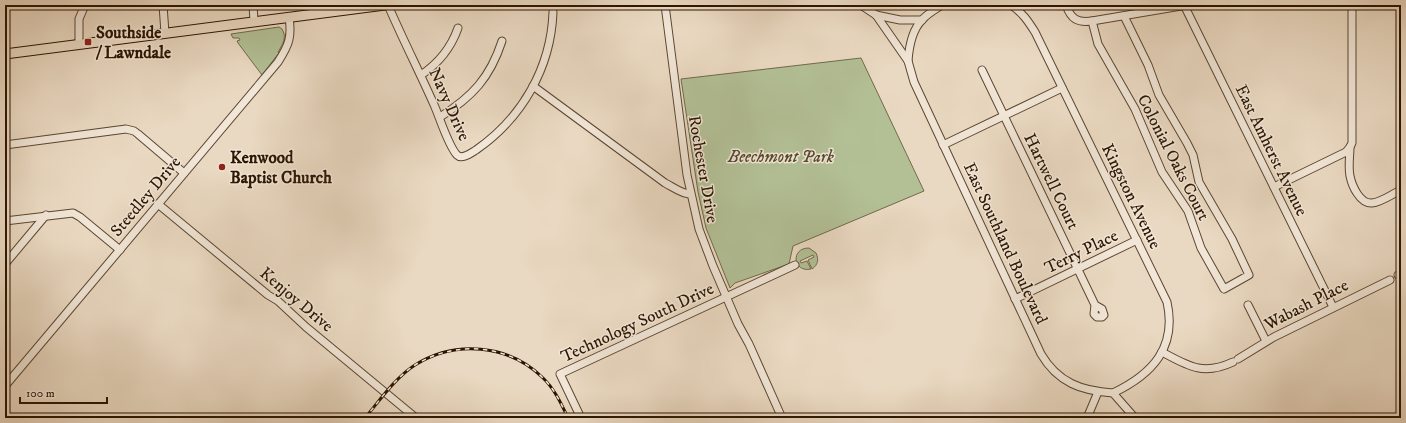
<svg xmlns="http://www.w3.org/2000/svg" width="1406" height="423" viewBox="0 0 1406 423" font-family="'IM FELL DW Pica',serif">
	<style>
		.green { fill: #b3c096; stroke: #706a4b }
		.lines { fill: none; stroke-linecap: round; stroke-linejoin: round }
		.minor-casing { stroke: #5c4630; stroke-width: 9 }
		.major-casing { stroke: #2c1500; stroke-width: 11 }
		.minor { stroke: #f1e6d7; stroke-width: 7 }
		.major { stroke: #ead9c2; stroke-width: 9 }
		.rail-casing { stroke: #2c1500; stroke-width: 3 }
		.rail { stroke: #f1e6d7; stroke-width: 1.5; stroke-dasharray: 4.5; stroke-linecap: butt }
		.poi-dot { fill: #8f2418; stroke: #f1e6d7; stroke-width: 1.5 }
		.labels { text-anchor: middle; stroke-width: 3; stroke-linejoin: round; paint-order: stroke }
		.poi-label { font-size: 17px; font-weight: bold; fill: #2c1500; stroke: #f1e6d7; text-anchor: start }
		.street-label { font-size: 17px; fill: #2c1500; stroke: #f1e6d7 }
		.park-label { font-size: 17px; font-style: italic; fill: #54482d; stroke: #f1e6d7 }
	</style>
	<rect width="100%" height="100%" fill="#ead9c2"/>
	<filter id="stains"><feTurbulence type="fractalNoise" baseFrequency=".005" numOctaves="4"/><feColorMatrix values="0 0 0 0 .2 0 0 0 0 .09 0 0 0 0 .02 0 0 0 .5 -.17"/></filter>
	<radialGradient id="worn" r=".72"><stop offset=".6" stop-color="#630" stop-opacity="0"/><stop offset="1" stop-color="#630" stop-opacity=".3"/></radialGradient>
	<!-- green -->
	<g class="green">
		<path d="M279,27L282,29C287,37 283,44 278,52L279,53L284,45L286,33L285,43L282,49L262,75L238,43L237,41L240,40L239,38H233L231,34Z"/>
		<path d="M861,58L924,191L793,246L789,264L735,283L730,288L706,228L698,192L681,79Z"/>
		<path d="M809,248L816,253C819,259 818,265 812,269L808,260L814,257L813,255L800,261L801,263L807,261L811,269C793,273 790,248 809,248Z"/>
	</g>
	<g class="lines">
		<defs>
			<g id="minor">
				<path d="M163,5L165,33"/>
				<path d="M253,5L254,21"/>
				<path d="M388,5C403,40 420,73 435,107C440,119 449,147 457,155C462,160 471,153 476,150C522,118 551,68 553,12"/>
				<path d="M665,5L687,175L699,229L713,266L738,324L749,344L782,418"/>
				<path d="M861,5L876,15L908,61L914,82L1041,354C1058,383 1082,391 1113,393L1135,418"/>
				<path d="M1011,5C1022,12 1028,21 1035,32L1167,302C1177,347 1153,374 1113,393"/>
				<path d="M1066,5C1071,19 1077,23 1092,21L1098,44L1135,109L1162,172L1188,211L1201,248L1224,289L1249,275L1232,239L1199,182L1193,155L1187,143L1159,95L1148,65L1124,16"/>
				<path d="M1184,5L1333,307"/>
				<path d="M876,15L900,20H922"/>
				<path d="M1092,21L1187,5"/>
				<path d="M79,43V19L85,5"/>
				<path d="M908,61C909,47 912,30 922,20C927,14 936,9 942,5"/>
				<path d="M982,70L1095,305L1094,314L1097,317H1102L1104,315L1102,309L1095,305"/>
				<path d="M421,75C439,63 451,48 458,28"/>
				<path d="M533,86L665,183C673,187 682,194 690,194"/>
				<path d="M440,117C472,97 490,78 502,41"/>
				<path d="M5,145L126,129L134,131L138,134L184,173"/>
				<path d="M943,145L1062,88"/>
				<path d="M1350,147C1350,156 1348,166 1350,176C1352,186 1360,204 1372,203C1382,202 1392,194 1401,190"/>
				<path d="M1274,187L1346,152L1350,147L1352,143V5"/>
				<path d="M158,204L268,295L278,301L306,327L416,418"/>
				<path d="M5,221L73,213L80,217L120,250"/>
				<path d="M5,264L46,215"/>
				<path d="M1398,275L1401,274"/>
				<path d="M1015,299L1137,240"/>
				<path d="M1248,305L1266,341"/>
				<path d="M1162,352C1188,366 1203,376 1233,362"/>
				<path d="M1238,359L1274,337L1390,280"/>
				<path d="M5,386L278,62C289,45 292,37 289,17"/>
				<path d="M581,418L560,374L795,265"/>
				<path d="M1087,418L1098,392"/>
			</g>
			<path id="major" d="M5,54L385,5"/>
		</defs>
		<!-- minor casing -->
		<use href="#minor" class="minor-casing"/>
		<!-- major casing -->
		<use href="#major" class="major-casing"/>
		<!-- minor -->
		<use href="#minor" class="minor"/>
		<!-- major -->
		<use href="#major" class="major"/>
		<defs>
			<path id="rail" d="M365,418C380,400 395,378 415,365C455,340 508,344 542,377C554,388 561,403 568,418"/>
		</defs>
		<!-- rail casing -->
		<use href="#rail" class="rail-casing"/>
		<!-- rail -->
		<use href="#rail" class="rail"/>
	</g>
	<!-- markers -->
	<g class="poi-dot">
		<rect x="84" y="38" width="8" height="8" rx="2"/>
		<circle cx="222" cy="167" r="4"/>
	</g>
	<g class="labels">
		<!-- poi labels -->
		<g class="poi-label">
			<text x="96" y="38">Southside<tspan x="96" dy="20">/ Lawndale</tspan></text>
			<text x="230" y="163">Kenwood<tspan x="230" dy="20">Baptist Church</tspan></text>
		</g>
		<!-- street labels -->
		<g class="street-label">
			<text transform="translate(450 104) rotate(66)" y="6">Navy Drive</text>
			<text transform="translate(1272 150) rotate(64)" y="6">East Amherst Avenue</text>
			<text transform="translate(1174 157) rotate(63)" y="6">Colonial Oaks Court</text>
			<text transform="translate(704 169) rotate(80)" y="6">Rochester Drive</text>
			<text transform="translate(1052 181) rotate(64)" y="6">Hartwell Court</text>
			<text transform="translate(145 196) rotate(-50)" y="6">Steedley Drive</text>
			<text transform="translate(1132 196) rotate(64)" y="6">Kingston Avenue</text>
			<text transform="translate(1006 243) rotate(65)" y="6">East Southland Boulevard</text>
			<text transform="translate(1081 251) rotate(-26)" y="6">Terry Place</text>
			<text transform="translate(297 299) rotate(40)" y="6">Kenjoy Drive</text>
			<text transform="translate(1306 304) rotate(-27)" y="6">Wabash Place</text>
			<text transform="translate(637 322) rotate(-25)" y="6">Technology South Drive</text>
		</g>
		<!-- park labels -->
		<g class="park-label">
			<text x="781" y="162">Beechmont Park</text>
		</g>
	</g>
	<!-- margin -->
	<rect width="1406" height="423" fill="none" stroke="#ead9c2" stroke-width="20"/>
	<rect x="6" y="6" width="1394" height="411" fill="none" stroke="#2c1500" stroke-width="2"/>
	<rect x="10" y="10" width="1386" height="403" fill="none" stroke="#2c1500"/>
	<!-- scale -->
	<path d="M20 397v6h87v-6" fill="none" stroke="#2c1500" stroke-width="2"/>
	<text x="26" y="397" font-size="12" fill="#2c1500" stroke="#f1e6d7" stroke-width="3" paint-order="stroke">100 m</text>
	<rect width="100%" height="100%" filter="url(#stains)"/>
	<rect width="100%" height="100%" fill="url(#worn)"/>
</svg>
